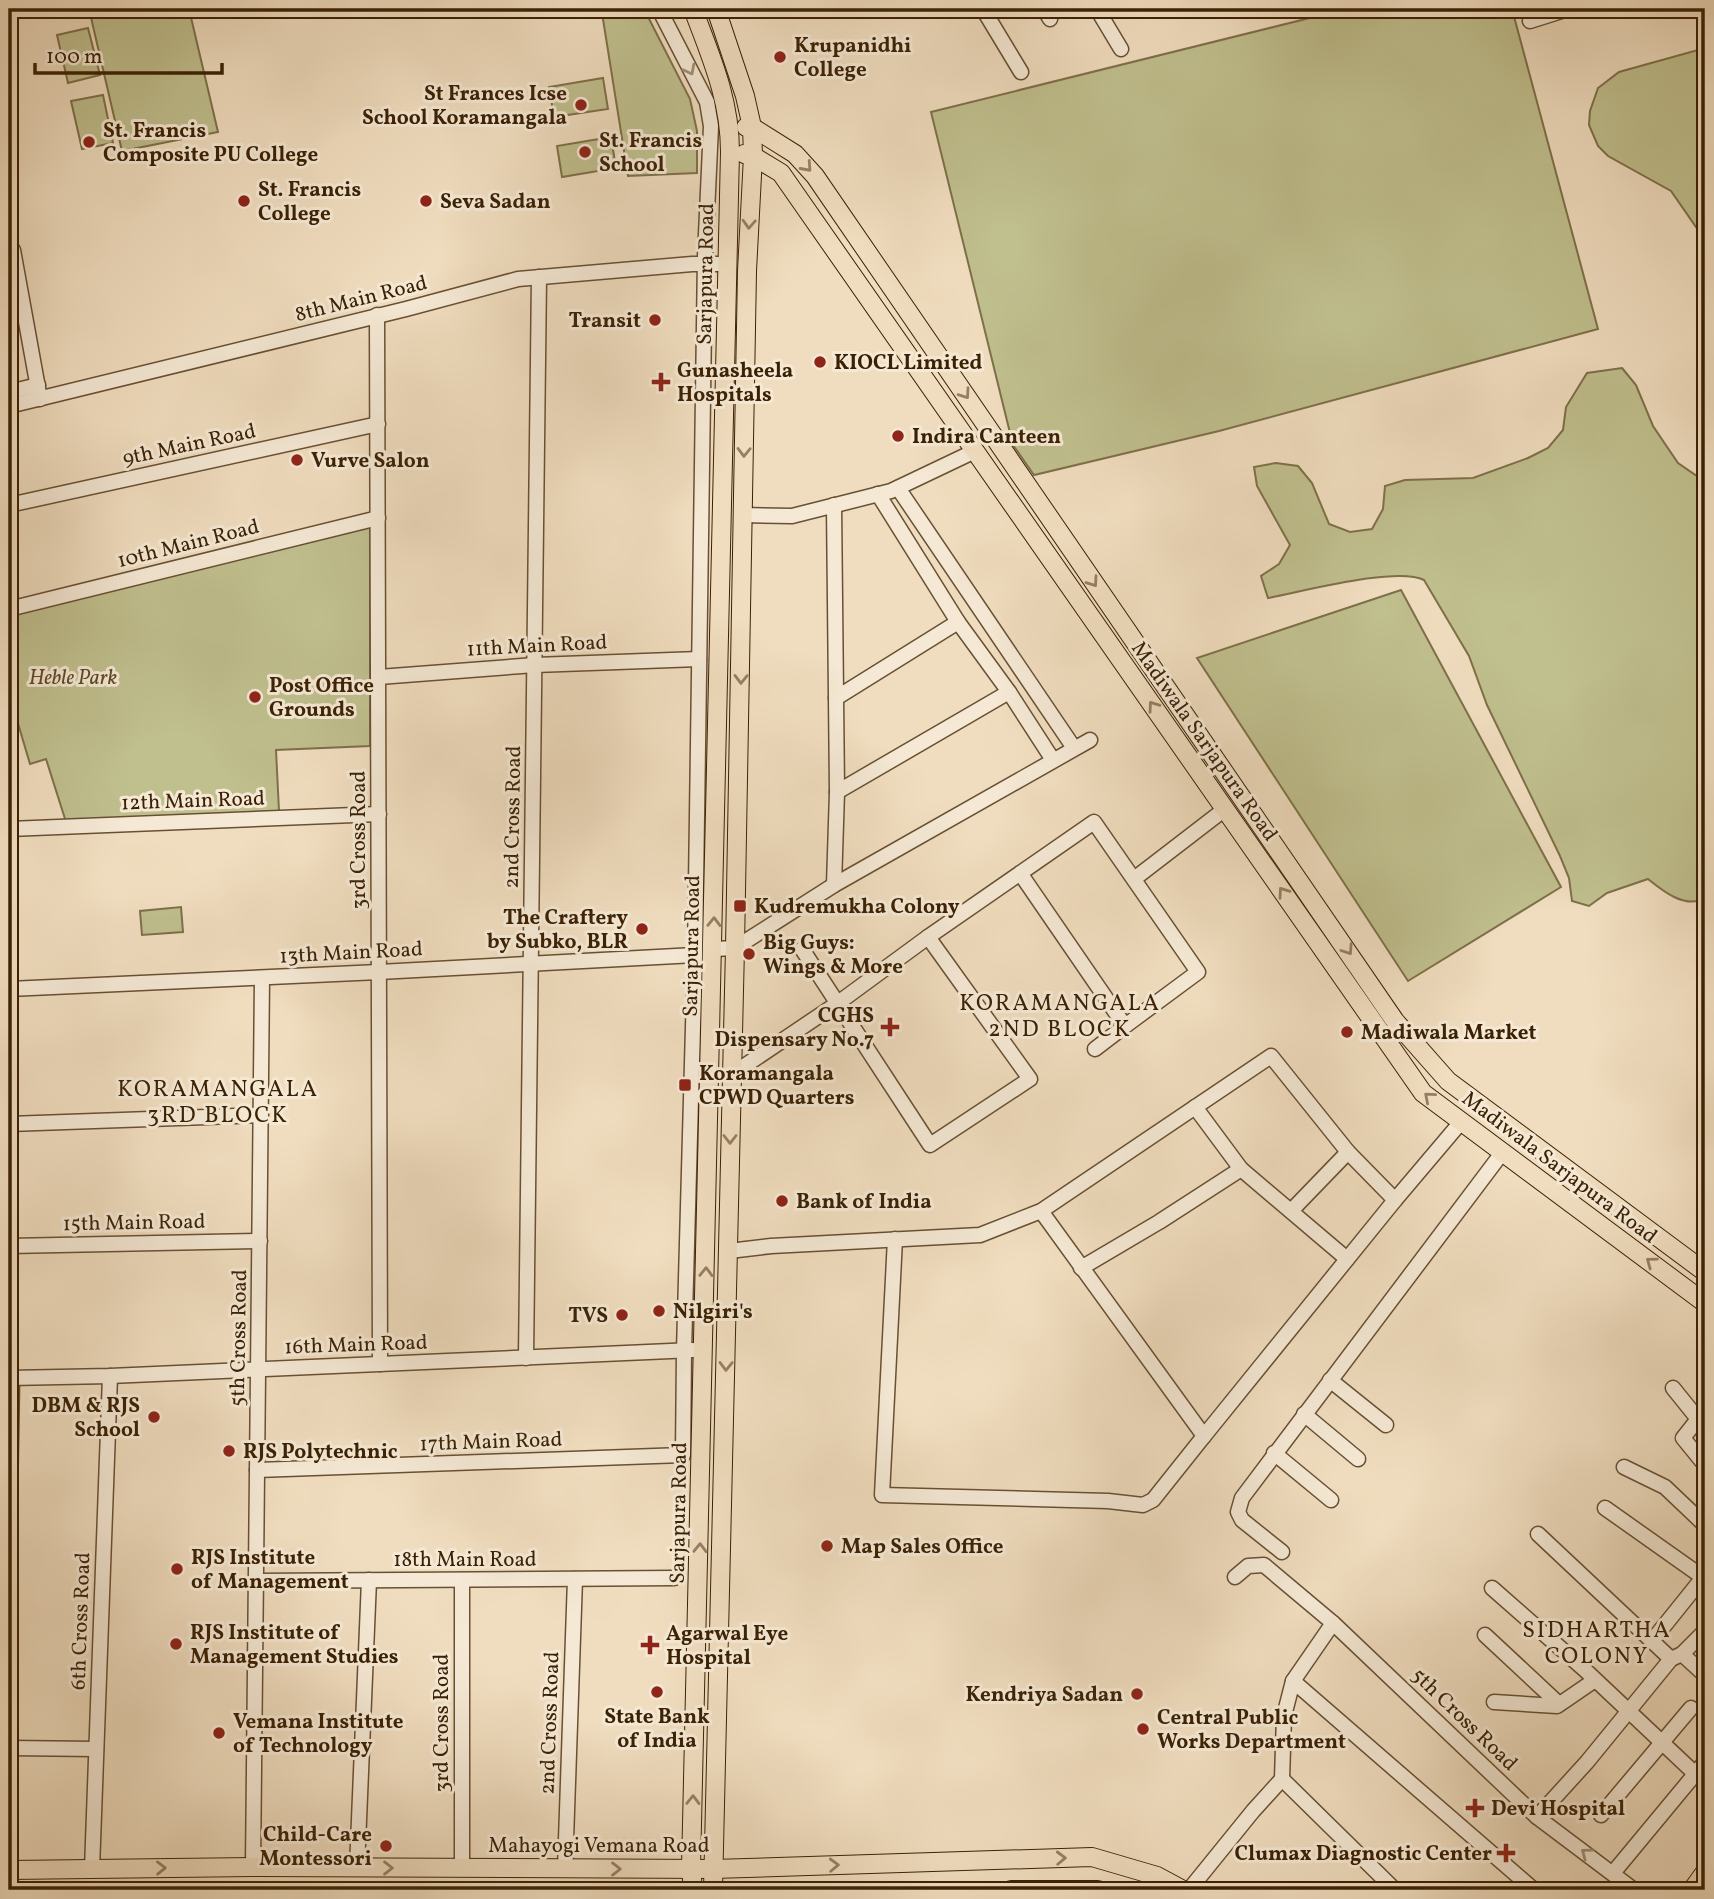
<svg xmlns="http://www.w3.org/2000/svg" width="1714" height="1899" viewBox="0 0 1714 1899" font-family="Vollkorn,serif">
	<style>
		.green { fill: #c0bf8e; stroke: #7e7049; stroke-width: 2 }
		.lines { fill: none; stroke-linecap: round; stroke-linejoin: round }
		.minor-casing { stroke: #685033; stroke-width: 17 }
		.major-casing { stroke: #3b2104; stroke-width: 20 }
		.minor { stroke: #f5e9d5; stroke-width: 14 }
		.major { stroke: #f0ddbf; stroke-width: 18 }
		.oneway { stroke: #a18f77 }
		.oneway2 { stroke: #967f62 }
		.poi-dot { fill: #8f2418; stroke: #f5e9d5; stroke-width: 2.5 }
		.labels { text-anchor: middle; stroke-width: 6; stroke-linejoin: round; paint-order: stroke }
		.poi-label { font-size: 21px; font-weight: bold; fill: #3b2104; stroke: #f5e9d5; text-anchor: start }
		.street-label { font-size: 21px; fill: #3b2104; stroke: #f5e9d5 }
		.park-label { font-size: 21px; font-style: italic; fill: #5c4826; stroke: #f5e9d5 }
		.neighbourhood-label { font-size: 23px; letter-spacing: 2px; fill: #3b2104; stroke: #f5e9d5 }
	</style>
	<rect width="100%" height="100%" fill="#f0ddbf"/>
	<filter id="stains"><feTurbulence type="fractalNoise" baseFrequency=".00286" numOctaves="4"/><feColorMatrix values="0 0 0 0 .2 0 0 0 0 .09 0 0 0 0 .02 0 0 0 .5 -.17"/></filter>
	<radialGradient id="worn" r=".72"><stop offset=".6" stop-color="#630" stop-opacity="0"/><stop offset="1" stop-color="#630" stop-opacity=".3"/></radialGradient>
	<!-- green -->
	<g class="green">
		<path d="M89,9H189L218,132L122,151Z"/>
		<path d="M612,9H644L690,99L697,131V173L628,176L602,13Z"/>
		<path d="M1346,9H1512L1598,329L1219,431L1034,475L1013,445L931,112Z"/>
		<path d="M88,28L100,75L68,83L57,35Z"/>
		<path d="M1705,48V246L1698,230L1671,191L1608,156L1598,146L1589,125L1590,111L1598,88L1619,72Z"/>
		<path d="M603,78L608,109L554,117L549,87Z"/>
		<path d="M103,95L113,143L82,149L71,101Z"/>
		<path d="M611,137L616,168L562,177L557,146Z"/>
		<path d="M1622,368L1636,385L1653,426L1678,463L1697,476L1705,478V899C1684,908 1664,892 1648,879L1607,893L1589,906L1572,901L1569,878L1560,856L1487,705L1469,656L1424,580C1397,566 1301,592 1268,598L1261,576L1279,564L1290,545L1257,486L1254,467L1276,463L1298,466L1312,483L1329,524L1350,532L1372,529L1383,509L1385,486L1405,480L1473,478L1528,458L1548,448L1563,430L1566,407L1587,373Z"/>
		<path d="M370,523V746L276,750L279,811L66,822L46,759L30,764L9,693V611Z"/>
		<path d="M1401,590L1561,887L1408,981L1197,658Z"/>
		<path d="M181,907L183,932L142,935L140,911Z"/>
	</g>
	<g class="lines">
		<defs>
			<g id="minor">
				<path d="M983,9L1021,72"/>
				<path d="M1044,9L1050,19"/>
				<path d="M1097,9L1121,49"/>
				<path d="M1530,21L1568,9"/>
				<path d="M13,250L40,399"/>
				<path d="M377,315L380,1364"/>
				<path d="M9,392L38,385"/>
				<path d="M9,406L406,309L518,279L692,264H728"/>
				<path d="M898,488L1074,748"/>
				<path d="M878,494L958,622L1009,692L1053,760"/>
				<path d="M9,505L378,424"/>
				<path d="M743,515L792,516L891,491L975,451"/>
				<path d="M9,609L378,518"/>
				<path d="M379,677L535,665L699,659"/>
				<path d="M836,698L958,622"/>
				<path d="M837,792L1009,692"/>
				<path d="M9,829L379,814"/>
				<path d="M1134,879L1225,809"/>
				<path d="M834,885L837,792L834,505"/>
				<path d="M928,937L1094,822L1198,972L1125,1026L1020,873"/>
				<path d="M714,949L735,948L834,885L1090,740"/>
				<path d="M9,989L379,972L695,955"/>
				<path d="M1095,1049L1125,1026"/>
				<path d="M731,1075L838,1003L928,937L1030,1079L930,1145L802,949"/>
				<path d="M1195,1107L1241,1169L1347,1259"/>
				<path d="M9,1124L261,1115"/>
				<path d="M1395,1200L1461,1122"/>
				<path d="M1291,1211L1348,1152"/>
				<path d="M895,1239L882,1495L1108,1501L1143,1505L1153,1500L1204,1436"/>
				<path d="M9,1246L260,1241"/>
				<path d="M729,1251L771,1246L980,1235L1041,1211L1204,1436L1395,1200L1348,1152L1271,1056L1041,1211"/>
				<path d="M1081,1268L1159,1222L1241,1169"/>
				<path d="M526,1358L539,277"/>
				<path d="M9,1378L110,1376L693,1350"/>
				<path d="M1330,1380L1386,1425"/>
				<path d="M1673,1388L1698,1419L1683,1438L1705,1465"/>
				<path d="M1304,1414L1358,1459"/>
				<path d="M1274,1453L1331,1500"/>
				<path d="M1624,1467L1665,1487L1705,1525"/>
				<path d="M257,1470L683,1455L684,1351L695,955L705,256L711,126L707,102L659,9"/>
				<path d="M1605,1508L1704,1578"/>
				<path d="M1538,1534L1671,1659"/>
				<path d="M1282,1552L1242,1520L1238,1512L1242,1498L1502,1153"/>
				<path d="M9,1556L12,1378"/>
				<path d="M1235,1577L1248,1566L1264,1565L1333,1623L1537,1817L1587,1762L1671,1659L1682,1654L1705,1631"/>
				<path d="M256,1581L674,1578"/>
				<path d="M1492,1588L1584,1669L1705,1783"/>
				<path d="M1485,1635L1559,1704"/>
				<path d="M1652,1641L1705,1575"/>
				<path d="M1682,1654L1705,1675"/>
				<path d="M1293,1681L1534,1890"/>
				<path d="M1494,1702L1557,1706L1595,1680"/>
				<path d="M9,1748L96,1749"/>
				<path d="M1282,1779L1284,1716L1293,1681L1333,1623"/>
				<path d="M1282,1779L1395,1890"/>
				<path d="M1601,1815L1691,1708"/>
				<path d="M1537,1817L1634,1890"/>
				<path d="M253,1867L262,978"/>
				<path d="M462,1867V1580"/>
				<path d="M357,1868L369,1580"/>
				<path d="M92,1869L110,1376"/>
				<path d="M565,1869L575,1579"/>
				<path d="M1613,1873L1705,1762"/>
				<path d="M1146,1890L1151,1875"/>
				<path d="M1189,1890L1253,1811L1282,1779"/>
			</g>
			<g id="major">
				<path d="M746,127H752L795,154L815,176L1395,1021L1448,1081L1705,1272"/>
				<path d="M744,154L753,156L781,173L1423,1093L1705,1303"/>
				<path d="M9,1870L253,1867L713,1869L1092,1857L1157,1876L1183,1890"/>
				<path d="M693,1890L691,1868L730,152C730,99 711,57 693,9"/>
				<path d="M713,1890L735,948L747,271L753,156L752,127L745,96L716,9"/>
				<path d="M1011,1890H1098"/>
				<path d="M1692,1890L1705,1872"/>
			</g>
		</defs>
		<!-- minor casing -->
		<use href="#minor" class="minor-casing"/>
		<!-- major casing -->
		<use href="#major" class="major-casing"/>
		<!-- minor -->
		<use href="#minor" class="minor"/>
		<!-- major -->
		<use href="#major" class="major"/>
	</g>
	<!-- one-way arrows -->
	<defs><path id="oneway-chevron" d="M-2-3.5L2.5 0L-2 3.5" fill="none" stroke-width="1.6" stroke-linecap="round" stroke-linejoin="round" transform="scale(1.75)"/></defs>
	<g class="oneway">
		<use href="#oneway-chevron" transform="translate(690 70) rotate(63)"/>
		<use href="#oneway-chevron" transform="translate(1586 1853) rotate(-143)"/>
	</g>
	<g class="oneway2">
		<use href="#oneway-chevron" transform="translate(807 167) rotate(48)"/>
		<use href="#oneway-chevron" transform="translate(749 224) rotate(93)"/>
		<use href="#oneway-chevron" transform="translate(965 394) rotate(55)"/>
		<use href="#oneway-chevron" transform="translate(744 452) rotate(91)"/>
		<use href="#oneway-chevron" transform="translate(1093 582) rotate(55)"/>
		<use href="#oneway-chevron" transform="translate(741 679) rotate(91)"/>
		<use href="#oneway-chevron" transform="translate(1153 706) rotate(-125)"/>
		<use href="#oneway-chevron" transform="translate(1283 892) rotate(-125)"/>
		<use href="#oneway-chevron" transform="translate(714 922) rotate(-89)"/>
		<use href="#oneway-chevron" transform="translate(1348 950) rotate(56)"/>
		<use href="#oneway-chevron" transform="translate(1429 1097) rotate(-139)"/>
		<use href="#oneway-chevron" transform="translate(730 1139) rotate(90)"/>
		<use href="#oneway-chevron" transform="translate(1651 1262) rotate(-144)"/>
		<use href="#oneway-chevron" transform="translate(706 1272) rotate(-89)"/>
		<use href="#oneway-chevron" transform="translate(726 1366) rotate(91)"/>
		<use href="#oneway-chevron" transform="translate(700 1548) rotate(-89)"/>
		<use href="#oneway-chevron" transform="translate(693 1800) rotate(-89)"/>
		<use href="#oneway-chevron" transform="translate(1061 1858) rotate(-2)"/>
		<use href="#oneway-chevron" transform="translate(834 1865) rotate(-2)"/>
		<use href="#oneway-chevron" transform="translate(161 1868) rotate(-1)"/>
		<use href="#oneway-chevron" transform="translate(388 1868)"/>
		<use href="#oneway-chevron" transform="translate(616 1869)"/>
	</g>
	<!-- markers -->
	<g class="poi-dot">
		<circle cx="780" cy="57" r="7"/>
		<circle cx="581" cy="105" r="7"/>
		<circle cx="89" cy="142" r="7"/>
		<circle cx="585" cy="152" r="7"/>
		<circle cx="244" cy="201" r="7"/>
		<circle cx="426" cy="201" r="7"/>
		<circle cx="655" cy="320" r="7"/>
		<circle cx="820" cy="362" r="7"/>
		<path d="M657.5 371.5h7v7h7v7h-7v7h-7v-7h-7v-7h7z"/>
		<circle cx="898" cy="436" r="7"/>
		<circle cx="297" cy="460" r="7"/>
		<circle cx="255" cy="697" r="7"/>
		<rect x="733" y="899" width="14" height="14" rx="3.5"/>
		<circle cx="642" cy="929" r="7"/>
		<circle cx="749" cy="954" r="7"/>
		<path d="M886.5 1016.5h7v7h7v7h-7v7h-7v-7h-7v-7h7z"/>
		<circle cx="1347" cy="1032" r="7"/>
		<rect x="678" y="1078" width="14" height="14" rx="3.5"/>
		<circle cx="782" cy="1201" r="7"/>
		<circle cx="659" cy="1311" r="7"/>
		<circle cx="622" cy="1315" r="7"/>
		<circle cx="154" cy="1417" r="7"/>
		<circle cx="229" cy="1451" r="7"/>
		<circle cx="827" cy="1546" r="7"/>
		<circle cx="177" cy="1569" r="7"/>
		<circle cx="176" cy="1644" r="7"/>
		<path d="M646.5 1634.5h7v7h7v7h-7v7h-7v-7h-7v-7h7z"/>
		<circle cx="657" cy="1692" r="7"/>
		<circle cx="1137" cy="1694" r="7"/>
		<circle cx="1143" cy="1729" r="7"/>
		<circle cx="219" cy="1733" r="7"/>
		<path d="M1471.5 1797.5h7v7h7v7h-7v7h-7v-7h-7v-7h7z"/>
		<circle cx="386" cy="1846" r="7"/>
		<path d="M1502.5 1842.5h7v7h7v7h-7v7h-7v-7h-7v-7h7z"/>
	</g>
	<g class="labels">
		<!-- poi labels -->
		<g class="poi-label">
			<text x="794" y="52">Krupanidhi<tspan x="794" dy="24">College</tspan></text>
			<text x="567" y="100" text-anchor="end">St Frances Icse<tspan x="567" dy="24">School Koramangala</tspan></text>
			<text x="103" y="137">St. Francis<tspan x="103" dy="24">Composite PU College</tspan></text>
			<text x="599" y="147">St. Francis<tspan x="599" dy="24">School</tspan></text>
			<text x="258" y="196">St. Francis<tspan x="258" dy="24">College</tspan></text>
			<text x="440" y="208">Seva Sadan</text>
			<text x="641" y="327" text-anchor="end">Transit</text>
			<text x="834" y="369">KIOCL Limited</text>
			<text x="677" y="377">Gunasheela<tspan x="677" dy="24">Hospitals</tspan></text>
			<text x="912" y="443">Indira Canteen</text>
			<text x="311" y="467">Vurve Salon</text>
			<text x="269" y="692">Post Office<tspan x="269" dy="24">Grounds</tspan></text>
			<text x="754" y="913">Kudremukha Colony</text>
			<text x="628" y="924" text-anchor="end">The Craftery<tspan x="628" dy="24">by Subko, BLR</tspan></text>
			<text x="763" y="949">Big Guys:<tspan x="763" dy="24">Wings &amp; More</tspan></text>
			<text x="874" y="1022" text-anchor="end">CGHS<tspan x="874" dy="24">Dispensary No.7</tspan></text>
			<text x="1361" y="1039">Madiwala Market</text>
			<text x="699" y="1080">Koramangala<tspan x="699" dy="24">CPWD Quarters</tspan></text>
			<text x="796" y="1208">Bank of India</text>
			<text x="673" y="1318">Nilgiri's</text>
			<text x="608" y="1322" text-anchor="end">TVS</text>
			<text x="140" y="1412" text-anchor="end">DBM &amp; RJS<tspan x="140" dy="24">School</tspan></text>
			<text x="243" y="1458">RJS Polytechnic</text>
			<text x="841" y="1553">Map Sales Office</text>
			<text x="191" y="1564">RJS Institute<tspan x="191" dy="24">of Management</tspan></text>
			<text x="190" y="1639">RJS Institute of<tspan x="190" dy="24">Management Studies</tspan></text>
			<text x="666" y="1640">Agarwal Eye<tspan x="666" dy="24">Hospital</tspan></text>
			<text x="1123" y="1701" text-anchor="end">Kendriya Sadan</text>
			<text x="657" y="1723" text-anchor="middle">State Bank<tspan x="657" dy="24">of India</tspan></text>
			<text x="1157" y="1724">Central Public<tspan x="1157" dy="24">Works Department</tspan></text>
			<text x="233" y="1728">Vemana Institute<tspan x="233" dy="24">of Technology</tspan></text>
			<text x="1491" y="1815">Devi Hospital</text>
			<text x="372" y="1841" text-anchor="end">Child-Care<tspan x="372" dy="24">Montessori</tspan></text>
			<text x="1492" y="1860" text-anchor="end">Clumax Diagnostic Center</text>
		</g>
		<!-- street labels -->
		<g class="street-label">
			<text transform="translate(705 274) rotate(-89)" y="7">Sarjapura Road</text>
			<text transform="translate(361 298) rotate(-14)" y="7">8th Main Road</text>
			<text transform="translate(189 444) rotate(-12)" y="7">9th Main Road</text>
			<text transform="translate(188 543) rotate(-14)" y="7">10th Main Road</text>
			<text transform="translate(537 645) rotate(-3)" y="7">11th Main Road</text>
			<text transform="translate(1205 741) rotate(55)" y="7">Madiwala Sarjapura Road</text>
			<text transform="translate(193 800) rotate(-2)" y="7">12th Main Road</text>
			<text transform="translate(512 817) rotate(-89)" y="7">2nd Cross Road</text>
			<text transform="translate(358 840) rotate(-90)" y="7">3rd Cross Road</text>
			<text transform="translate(691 946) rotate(-89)" y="7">Sarjapura Road</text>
			<text transform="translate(351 952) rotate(-3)" y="7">13th Main Road</text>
			<text transform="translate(1560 1167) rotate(37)" y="7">Madiwala Sarjapura Road</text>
			<text transform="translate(134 1222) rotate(-1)" y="7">15th Main Road</text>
			<text transform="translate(238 1338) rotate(-89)" y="7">5th Cross Road</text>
			<text transform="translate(356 1344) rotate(-2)" y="7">16th Main Road</text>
			<text transform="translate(491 1441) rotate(-2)" y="7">17th Main Road</text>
			<text transform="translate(678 1513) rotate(-89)" y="7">Sarjapura Road</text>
			<text x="465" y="1566">18th Main Road</text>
			<text transform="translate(80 1621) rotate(-88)" y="7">6th Cross Road</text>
			<text transform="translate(1465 1719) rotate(44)" y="7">5th Cross Road</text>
			<text transform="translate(441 1723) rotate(-90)" y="7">3rd Cross Road</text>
			<text transform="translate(549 1723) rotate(-88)" y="7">2nd Cross Road</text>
			<text x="599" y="1852">Mahayogi Vemana Road</text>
		</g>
		<!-- park labels -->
		<g class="park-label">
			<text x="73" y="684">Heble Park</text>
		</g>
		<!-- neighbourhood labels -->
		<g class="neighbourhood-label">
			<text x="1060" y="1010">KORAMANGALA<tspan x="1060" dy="26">2ND BLOCK</tspan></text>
			<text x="218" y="1096">KORAMANGALA<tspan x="218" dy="26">3RD BLOCK</tspan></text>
			<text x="1597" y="1637">SIDHARTHA<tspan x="1597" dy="26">COLONY</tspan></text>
		</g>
	</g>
	<!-- margin -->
	<rect width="1714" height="1899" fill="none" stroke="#f0ddbf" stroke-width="35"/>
	<rect x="10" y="10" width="1693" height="1878" fill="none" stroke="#3b2104" stroke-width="3.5"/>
	<rect x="18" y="18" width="1679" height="1864" fill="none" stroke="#3b2104" stroke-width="2"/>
	<!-- scale -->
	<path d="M35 63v10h187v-10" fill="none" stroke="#3b2104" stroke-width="3.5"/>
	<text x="46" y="63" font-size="21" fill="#3b2104" stroke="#f5e9d5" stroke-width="5" paint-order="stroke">100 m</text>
	<rect width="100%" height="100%" filter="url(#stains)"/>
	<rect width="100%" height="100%" fill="url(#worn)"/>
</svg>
